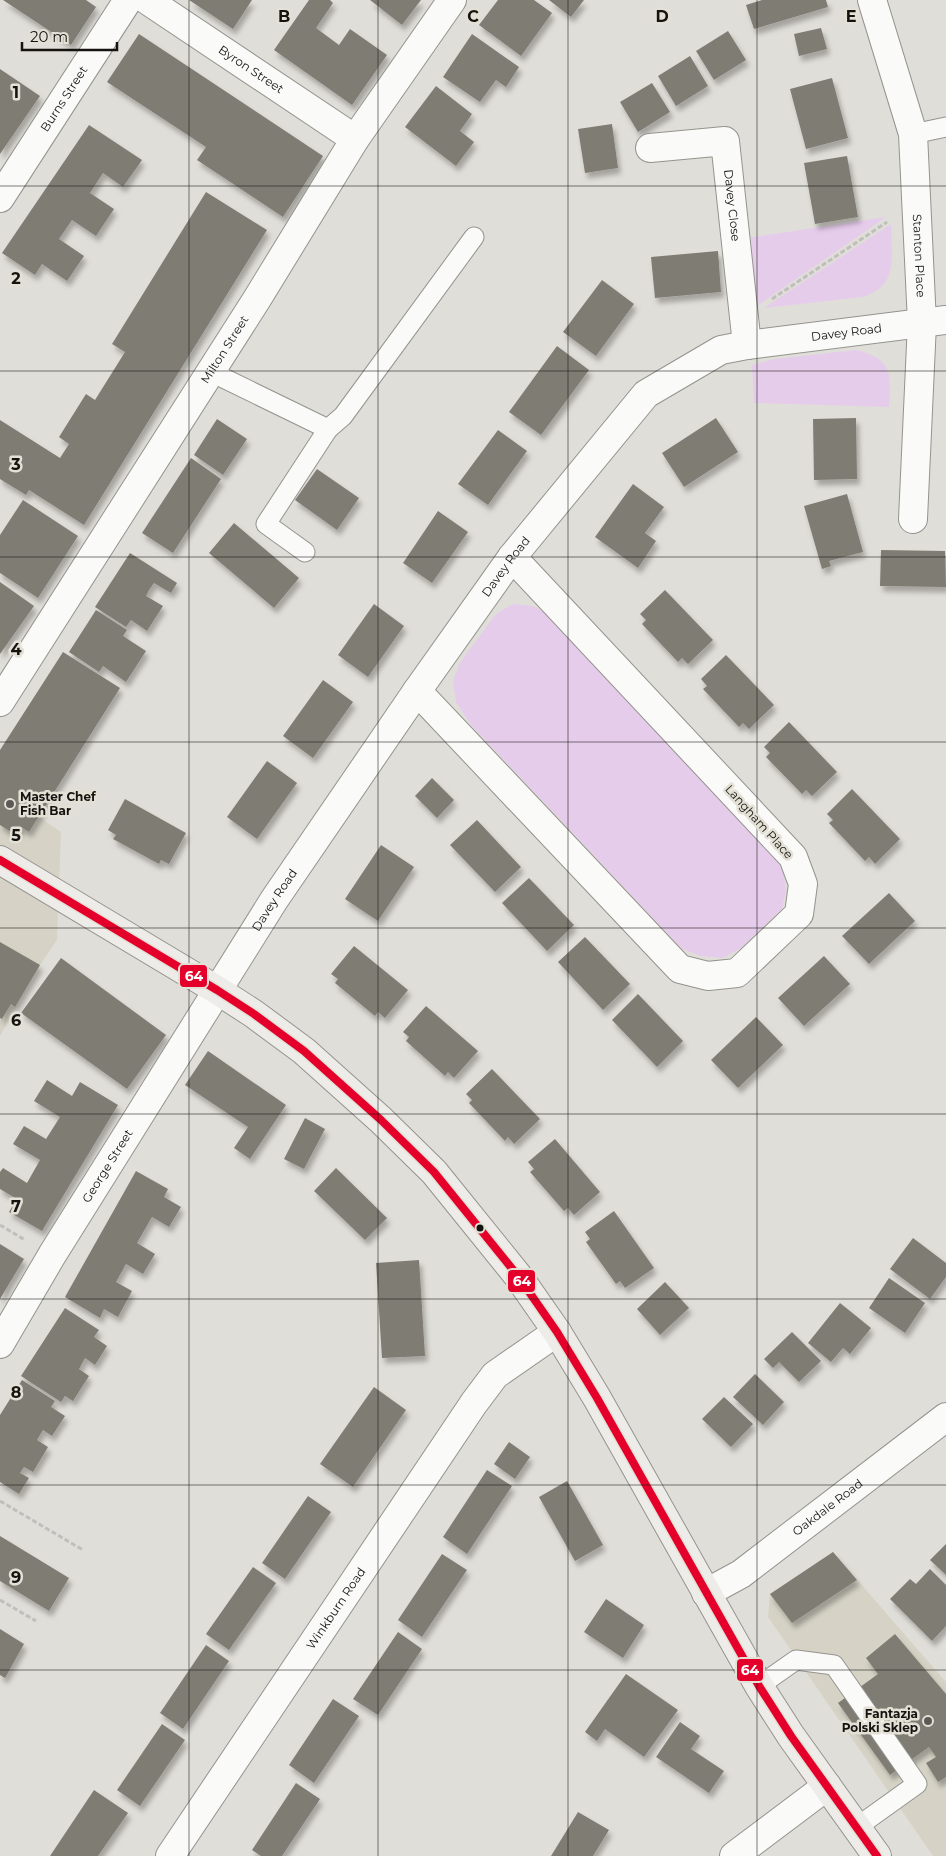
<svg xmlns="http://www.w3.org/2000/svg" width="946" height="1856" viewBox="0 0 946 1856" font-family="Montserrat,sans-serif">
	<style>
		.built { fill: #d6d3c6 }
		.green { fill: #e6cceb }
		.building { fill: #7f7d73; filter: url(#shadow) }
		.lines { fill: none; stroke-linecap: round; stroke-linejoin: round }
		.lane-casing { stroke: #94938e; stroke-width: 21 }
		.street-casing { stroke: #94938e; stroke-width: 30 }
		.secondary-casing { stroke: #94938e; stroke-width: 30 }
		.path { stroke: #c0bfbe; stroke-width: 3; stroke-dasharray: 5 2.5; stroke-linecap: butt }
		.lane { stroke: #fafaf9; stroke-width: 19 }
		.street { stroke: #fafaf9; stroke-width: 28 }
		.secondary { stroke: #edece8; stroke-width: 28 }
		.bus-1-casing { stroke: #e3e0d5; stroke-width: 11 }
		.bus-1 { stroke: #e4002b; stroke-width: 8 }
		.grid { fill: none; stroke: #141310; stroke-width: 1; stroke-opacity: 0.55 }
		.poi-dot { fill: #5b5a56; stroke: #e3e0d5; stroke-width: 2 }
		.bus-dot { fill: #141310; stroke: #e3e0d5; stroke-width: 2 }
		.labels { text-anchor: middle; stroke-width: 5; stroke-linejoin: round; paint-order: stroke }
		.street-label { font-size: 12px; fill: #141310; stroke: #e3e0d5 }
		.poi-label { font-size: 12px; font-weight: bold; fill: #141310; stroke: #e3e0d5; text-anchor: start }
		.grid-label { font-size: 16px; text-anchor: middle; font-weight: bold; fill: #141310; stroke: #e3e0d5; stroke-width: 5; stroke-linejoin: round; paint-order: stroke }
		.line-badge { stroke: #e3e0d5; stroke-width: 2 }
		.badge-label { font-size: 14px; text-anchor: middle; font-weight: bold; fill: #fff }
	</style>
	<defs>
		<filter id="shadow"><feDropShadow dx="3" dy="5.5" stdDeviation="2.5" flood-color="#0004"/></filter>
	</defs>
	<rect width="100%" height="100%" fill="#e0ded8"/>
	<!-- built -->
	<g class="built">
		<path d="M0,791L61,832L57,940L40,965L0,1036Z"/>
		<path d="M833,1552L946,1682V1856H933L768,1617L770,1594Z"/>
	</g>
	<!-- green -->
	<g class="green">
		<path d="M886,217L754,308L748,238Z"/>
		<path d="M891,224C891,256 900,285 863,297L764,308Z"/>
		<path d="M856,350C893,359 891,374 889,407L754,403L752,365L775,359Z"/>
		<path d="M513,604L533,606L552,616L769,848L783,871L786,891L782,909L741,948L723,958L700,956L681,948L471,725L456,702L453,682L459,664L496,614Z"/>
	</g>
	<!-- building -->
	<g class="building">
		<path d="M3,0H86L96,7L71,45Z"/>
		<path d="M189,0H252L233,29Z"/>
		<path d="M309,0H330L333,3L316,28L339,45L350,29L387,55L352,105L274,50Z"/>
		<path d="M370,0H421L402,25Z"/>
		<path d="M498,0H534L552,13L521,56L479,25Z"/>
		<path d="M549,0H584L571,17Z"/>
		<path d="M762,0H826L828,7L754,29L746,5Z"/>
		<path d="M821,28L827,49L799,56L794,34Z"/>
		<path d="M728,31L746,60L714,80L696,51Z"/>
		<path d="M139,34L323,156L283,217L197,160L206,147L107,82Z"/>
		<path d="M472,34L519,67L506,87L496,80L480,102L443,77Z"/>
		<path d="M690,56L708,86L676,106L658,76Z"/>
		<path d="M0,69L40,96L0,154Z"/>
		<path d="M832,78L848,138L806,149L790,89Z"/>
		<path d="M652,83L670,112L638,132L620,102Z"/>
		<path d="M436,86L472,114L460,131L474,142L456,166L405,127Z"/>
		<path d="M612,124L618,168L585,173L578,129Z"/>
		<path d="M89,125L142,160L123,187L103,173L90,193L114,209L96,236L72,220L59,239L84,256L67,281L42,264L35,275L2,253Z"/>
		<path d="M847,156L858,217L815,224L804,163Z"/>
		<path d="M206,192L267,230L84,525L29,490L26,495L0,479V420L60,458L69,444L59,437L86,394L95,400L125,352L112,344Z"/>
		<path d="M718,251L721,292L655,298L651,257Z"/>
		<path d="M602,280L634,304L596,356L563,332Z"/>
		<path d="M557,346L589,370L541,435L509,412Z"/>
		<path d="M716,418L738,452L684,487L662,453Z"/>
		<path d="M856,418L857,479L814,480L813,419Z"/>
		<path d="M217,419L247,439L223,475L194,455Z"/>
		<path d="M498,430L527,451L488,505L458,484Z"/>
		<path d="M191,458L221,479L173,553L142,533Z"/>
		<path d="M317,469L359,498L337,530L295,500Z"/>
		<path d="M633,484L664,507L645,533L656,541L638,568L595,537Z"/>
		<path d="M847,494L863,552L829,561L831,566L822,569L804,506Z"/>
		<path d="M23,500L78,536L38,598L0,573V535Z"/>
		<path d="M438,511L468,532L432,583L403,563Z"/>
		<path d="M234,523L299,578L274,608L209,553Z"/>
		<path d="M881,550L945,551L946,587L880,586Z"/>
		<path d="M130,553L177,583L171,593L154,583L149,590L146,596L163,606L147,631L131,620L126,627L95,607Z"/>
		<path d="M0,582L34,606L0,654Z"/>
		<path d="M665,590L713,640L688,664L682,658L678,662L642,624L646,620L640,614Z"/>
		<path d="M374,604L404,626L368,677L338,655Z"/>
		<path d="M96,610L127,630L123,636L146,651L126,682L103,666L99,672L69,652Z"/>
		<path d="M63,652L120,688L29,832L21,827L16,835L0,825V750Z"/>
		<path d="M726,655L774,705L749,729L743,723L739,727L703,689L707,686L701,679Z"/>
		<path d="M323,680L353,702L313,758L283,736Z"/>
		<path d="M789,722L837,772L812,796L806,790L802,794L766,757L770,753L764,747Z"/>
		<path d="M267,761L297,783L257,839L227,817Z"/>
		<path d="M432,778L454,800L437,818L415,796Z"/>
		<path d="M852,789L900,839L875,864L869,857L865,861L829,823L833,820L827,814Z"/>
		<path d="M125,799L186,833L169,864L161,860L159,864L113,839L116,835L108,830Z"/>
		<path d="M477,820L521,867L495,892L450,845Z"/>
		<path d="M381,845L414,867L378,921L345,899Z"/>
		<path d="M529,878L574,925L547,951L502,903Z"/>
		<path d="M889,893L915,921L869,964L842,936Z"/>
		<path d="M585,937L630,984L603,1010L558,962Z"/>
		<path d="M0,942L40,965L15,1007L11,1004L2,1019L0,1018Z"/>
		<path d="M354,946L408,990L385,1018L378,1012L375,1016L335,983L338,979L331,974Z"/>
		<path d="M824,956L850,984L804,1026L778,998Z"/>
		<path d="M61,958L166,1035L127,1089L21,1013Z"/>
		<path d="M638,994L683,1041L657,1067L612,1020Z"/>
		<path d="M426,1006L478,1051L454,1078L448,1072L445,1076L406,1041L409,1037L403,1032Z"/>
		<path d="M756,1017L783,1045L738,1088L711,1060Z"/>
		<path d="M208,1051L286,1105L250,1159L234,1148L248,1127L185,1085Z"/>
		<path d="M492,1069L540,1119L514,1144L508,1137L505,1141L469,1103L472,1100L466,1094Z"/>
		<path d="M47,1080L72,1096L80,1082L118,1105L42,1231L9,1212L17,1199L0,1189V1172L3,1168L27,1183L40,1160L13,1144L24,1126L46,1139L60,1117L34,1101Z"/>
		<path d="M305,1118L325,1129L304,1169L284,1159Z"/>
		<path d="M555,1139L600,1192L574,1215L568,1208L564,1211L530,1172L534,1169L528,1162Z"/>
		<path d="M336,1168L387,1218L365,1240L314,1191Z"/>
		<path d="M136,1171L168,1189L164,1197L181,1207L169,1227L152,1217L137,1243L155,1254L143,1274L126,1264L116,1282L132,1291L118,1317L104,1309L100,1318L65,1297Z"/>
		<path d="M614,1211L654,1268L625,1288L620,1281L616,1284L586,1242L590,1239L585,1232Z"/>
		<path d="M913,1238L946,1263V1277L930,1299L890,1269Z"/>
		<path d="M0,1244L24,1259L0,1299Z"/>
		<path d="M419,1260L425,1356L382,1358L376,1263Z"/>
		<path d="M889,1278L925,1303L905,1333L869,1308Z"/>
		<path d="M665,1282L689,1308L660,1335L637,1309Z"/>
		<path d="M840,1303L871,1328L850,1354L843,1348L831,1362L808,1343Z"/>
		<path d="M65,1308L99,1330L94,1337L107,1346L95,1365L85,1358L79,1369L89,1376L73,1401L65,1396L61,1402L21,1376Z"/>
		<path d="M792,1332L821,1361L799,1382L779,1362L773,1368L764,1359Z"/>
		<path d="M755,1374L784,1402L763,1425L733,1397Z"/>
		<path d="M22,1380L55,1401L51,1407L65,1416L52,1436L43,1430L37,1440L48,1447L33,1472L24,1467L20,1473L29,1478L19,1494L0,1482V1415Z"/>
		<path d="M374,1387L406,1410L353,1487L320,1464Z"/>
		<path d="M724,1397L753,1424L731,1447L702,1419Z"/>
		<path d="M509,1442L530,1457L515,1479L494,1464Z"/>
		<path d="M487,1470L512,1486L467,1554L443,1537Z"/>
		<path d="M567,1481L603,1545L575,1561L539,1497Z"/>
		<path d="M308,1496L331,1512L285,1579L262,1563Z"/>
		<path d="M0,1536L69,1578L49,1611L0,1581Z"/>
		<path d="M946,1544V1575L930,1560Z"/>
		<path d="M833,1552L857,1580L792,1623L770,1594Z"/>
		<path d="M442,1554L467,1570L422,1637L398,1620Z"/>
		<path d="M253,1567L276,1583L229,1650L206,1634Z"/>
		<path d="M930,1569L946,1585V1626L932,1641L890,1599L910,1579L916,1584Z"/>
		<path d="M606,1599L644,1625L623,1658L584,1632Z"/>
		<path d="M0,1629L24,1644L5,1678L0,1675Z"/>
		<path d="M398,1632L422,1649L378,1715L353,1699Z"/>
		<path d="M895,1634L946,1694V1777L938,1782L926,1763L936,1757L929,1747L890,1775L838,1703L878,1674L866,1658Z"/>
		<path d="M206,1645L229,1661L183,1729L160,1713Z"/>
		<path d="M626,1674L678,1710L644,1757L605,1729L597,1741L585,1732Z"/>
		<path d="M333,1699L359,1716L314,1783L289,1765Z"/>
		<path d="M680,1722L700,1736L691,1749L724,1771L709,1793L656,1757Z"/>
		<path d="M162,1724L185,1740L140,1806L117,1790Z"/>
		<path d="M296,1783L320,1799L282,1856H261L252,1850Z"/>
		<path d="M94,1790L128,1813L98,1856H50Z"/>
		<path d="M578,1812L609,1830L593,1856H551Z"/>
	</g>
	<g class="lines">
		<defs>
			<g id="lane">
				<path d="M913,134L946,127"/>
				<path d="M211,372L328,429L343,416L474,237"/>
				<path d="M305,552L266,524L328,429"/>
				<path d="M759,1686L796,1660L834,1665L917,1784L857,1827"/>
			</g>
			<g id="street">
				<path id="s1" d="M147,0L355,139"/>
				<path id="s2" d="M872,0L913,134L922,323L913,519"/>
				<path id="s3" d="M650,148L725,141L747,345"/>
				<path id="s4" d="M0,198L128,0"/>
				<path d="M417,691L680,969L708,976L737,973L799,914L803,884L793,857L512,557"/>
				<path id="s5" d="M0,702L257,299L355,139L452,0"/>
				<path id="s6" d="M0,1344L52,1255L274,900L417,691L512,557L646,394L721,350L747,345L946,320"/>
				<path id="s7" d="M706,1593L741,1574L946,1417"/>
				<path id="s8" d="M170,1856L474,1403L495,1375L557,1332"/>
				<path d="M734,1856L827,1786"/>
			</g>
			<path id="secondary" d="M0,860L217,990L254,1014L304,1051L381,1120L434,1172L518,1276L557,1332L597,1398L759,1686L791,1736L877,1856"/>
		</defs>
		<!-- lane casing -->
		<use href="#lane" class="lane-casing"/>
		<!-- street casing -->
		<use href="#street" class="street-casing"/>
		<!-- secondary casing -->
		<use href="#secondary" class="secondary-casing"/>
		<!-- path -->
		<g class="path">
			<path d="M772,299L887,222"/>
			<path d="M0,1225L25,1240"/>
			<path d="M0,1501L83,1550"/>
			<path d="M0,1600L36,1621"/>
		</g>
		<!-- lane -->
		<use href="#lane" class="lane"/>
		<!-- street -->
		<use href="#street" class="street"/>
		<!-- secondary -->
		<use href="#secondary" class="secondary"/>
		<defs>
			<path id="bus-1" d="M0,860L217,990L254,1014L304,1051L381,1120L434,1172L518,1276L557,1332L597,1398L759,1686L791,1736L877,1856"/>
		</defs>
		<!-- bus-1 casing -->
		<use href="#bus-1" class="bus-1-casing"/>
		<!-- bus-1 -->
		<use href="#bus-1" class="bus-1"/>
	</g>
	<!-- grid -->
	<path class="grid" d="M189,0V1856M378,0V1856M568,0V1856M757,0V1856M0,186H946M0,371H946M0,557H946M0,742H946M0,928H946M0,1114H946M0,1299H946M0,1485H946M0,1670H946"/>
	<!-- markers -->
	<g class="poi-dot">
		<circle cx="10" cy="804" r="5"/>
		<circle cx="928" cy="1721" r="5"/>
	</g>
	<circle class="bus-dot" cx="480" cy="1228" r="4.5"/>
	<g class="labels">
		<!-- street labels -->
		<g class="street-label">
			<text dy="4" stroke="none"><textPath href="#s1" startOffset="125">Byron Street</textPath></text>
			<text dy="4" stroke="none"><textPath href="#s4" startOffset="118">Burns Street</textPath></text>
			<text dy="4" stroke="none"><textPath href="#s3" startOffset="140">Davey Close</textPath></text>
			<text dy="4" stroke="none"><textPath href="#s2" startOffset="262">Stanton Place</textPath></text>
			<text dy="4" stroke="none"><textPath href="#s6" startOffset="1364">Davey Road</textPath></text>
			<text dy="4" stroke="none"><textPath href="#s5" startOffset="418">Milton Street</textPath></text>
			<text dy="4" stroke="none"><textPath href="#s6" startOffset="928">Davey Road</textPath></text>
			<text transform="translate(759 822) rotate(48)" y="4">Langham Place</text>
			<text dy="4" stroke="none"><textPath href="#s6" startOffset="522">Davey Road</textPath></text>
			<text dy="4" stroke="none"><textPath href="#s6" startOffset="208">George Street</textPath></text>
			<text dy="4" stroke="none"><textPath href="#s7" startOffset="149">Oakdale Road</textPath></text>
			<text dy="4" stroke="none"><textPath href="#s8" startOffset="298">Winkburn Road</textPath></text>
		</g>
		<!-- poi labels -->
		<g class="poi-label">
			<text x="20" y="801">Master Chef<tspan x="20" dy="14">Fish Bar</tspan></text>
			<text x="918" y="1718" text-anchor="end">Fantazja<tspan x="918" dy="14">Polski Sklep</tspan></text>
		</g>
	</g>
	<g class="grid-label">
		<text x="284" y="22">B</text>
		<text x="473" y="22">C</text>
		<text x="662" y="22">D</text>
		<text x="851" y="22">E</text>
		<text x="16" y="98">1</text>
		<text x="16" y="284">2</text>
		<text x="16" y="470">3</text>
		<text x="16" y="655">4</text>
		<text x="16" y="841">5</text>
		<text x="16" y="1026">6</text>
		<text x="16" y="1212">7</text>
		<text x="16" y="1398">8</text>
		<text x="16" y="1583">9</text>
	</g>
	<g class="line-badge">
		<rect x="179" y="964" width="29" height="24" rx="5" fill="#e4002b"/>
		<rect x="507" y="1269" width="29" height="24" rx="5" fill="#e4002b"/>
		<rect x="736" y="1658" width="28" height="24" rx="5" fill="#e4002b"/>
	</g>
	<g class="badge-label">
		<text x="194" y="981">64</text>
		<text x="522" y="1286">64</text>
		<text x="750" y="1675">64</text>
	</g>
	<!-- scale -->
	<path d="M22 42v8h95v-8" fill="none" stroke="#141310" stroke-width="2.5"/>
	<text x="30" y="42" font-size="15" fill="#141310" stroke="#e3e0d5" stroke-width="4" paint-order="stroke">20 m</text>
</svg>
